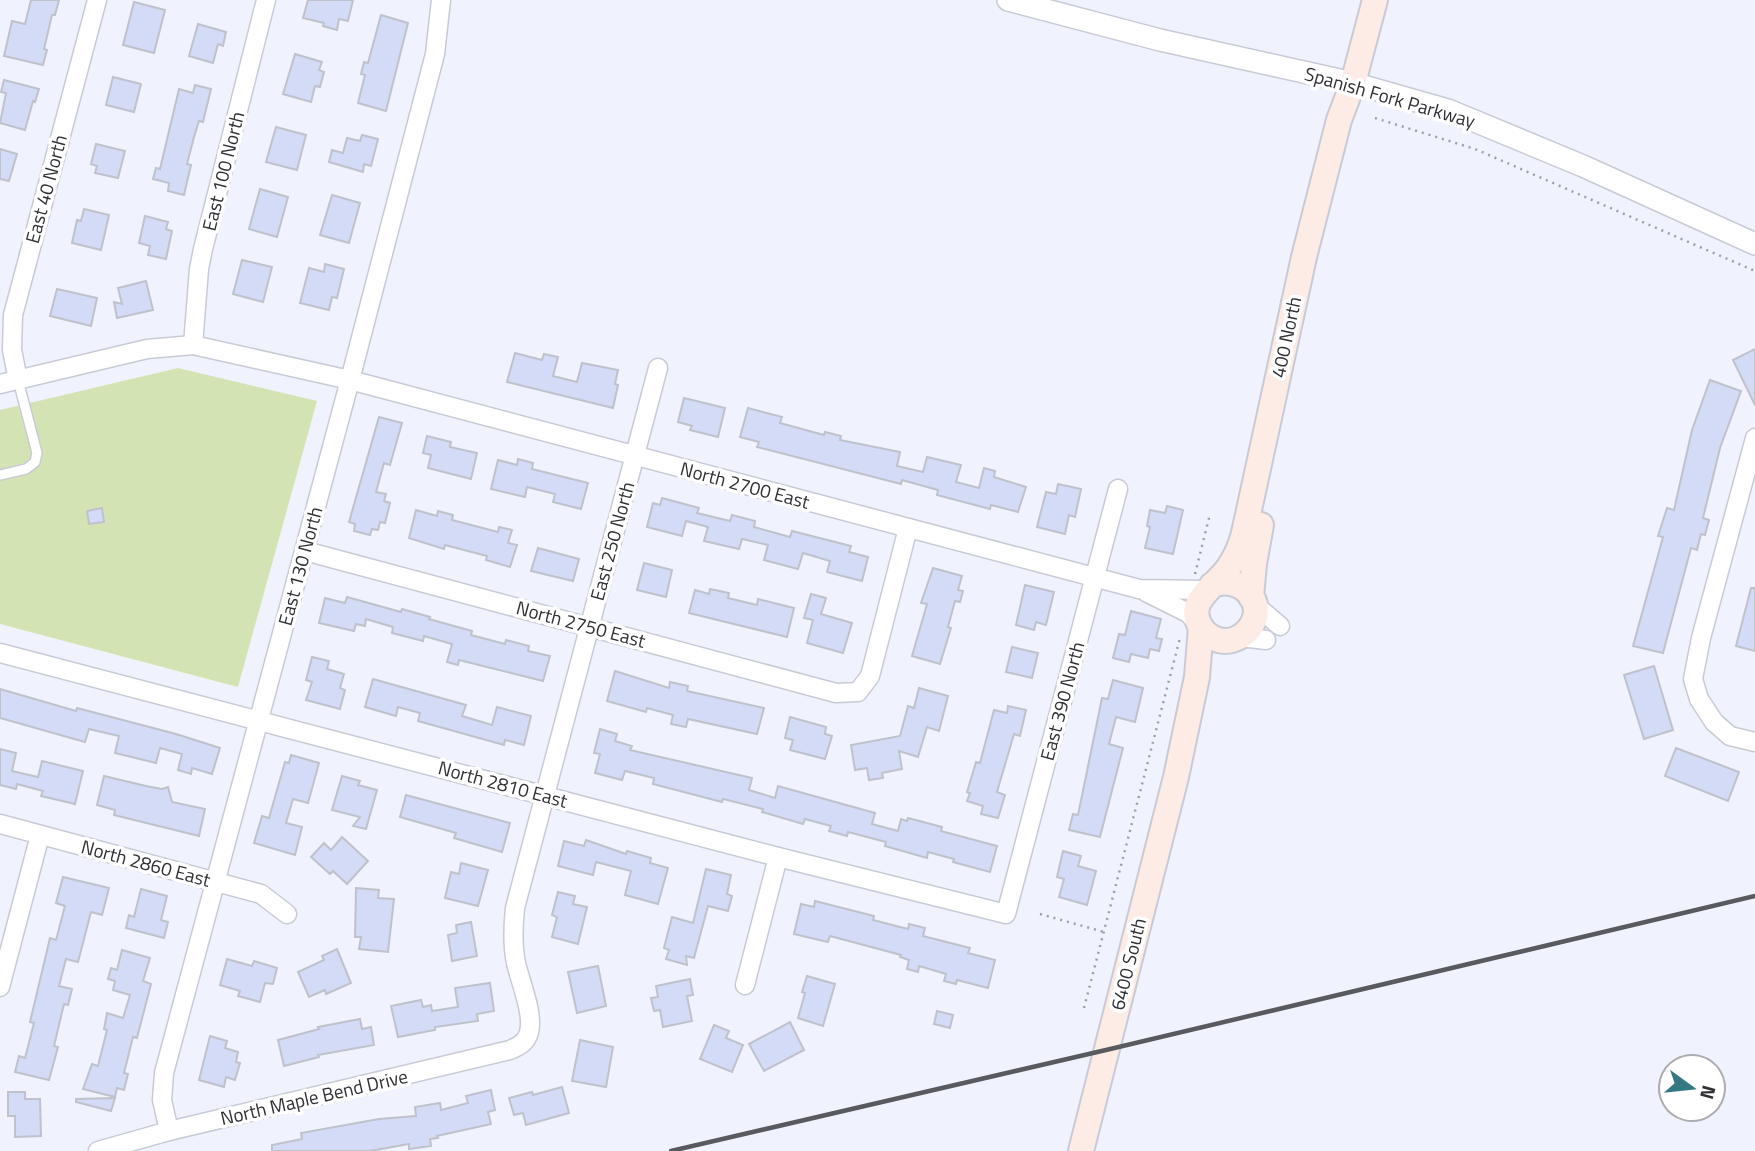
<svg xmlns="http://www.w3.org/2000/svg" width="1755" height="1151" viewBox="0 0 1755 1151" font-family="'Titillium Web',sans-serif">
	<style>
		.green { fill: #d4e3b4 }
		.building { fill: #d3dbf6; stroke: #bfc2cb; stroke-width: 2 }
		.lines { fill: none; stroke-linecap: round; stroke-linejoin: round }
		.service-casing { stroke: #c8cbd5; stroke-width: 12 }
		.minor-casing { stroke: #c8cbd5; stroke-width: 21 }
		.tertiary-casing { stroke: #c8cbd5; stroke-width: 24 }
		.secondary-casing { stroke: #c8cbd5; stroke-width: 28 }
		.path { stroke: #9d9fa6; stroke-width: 2.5; stroke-dasharray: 2 5; stroke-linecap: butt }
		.service { stroke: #fff; stroke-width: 9 }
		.minor { stroke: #fff; stroke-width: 18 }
		.tertiary { stroke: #fff; stroke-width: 21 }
		.secondary { stroke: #fdebe5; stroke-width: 24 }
		.rail { stroke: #585a5f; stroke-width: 4.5 }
		.labels { text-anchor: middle; stroke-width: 7; stroke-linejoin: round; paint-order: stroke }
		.street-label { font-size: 19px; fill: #303135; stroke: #fff }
	</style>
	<rect width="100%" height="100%" fill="#f0f3fd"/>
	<!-- green -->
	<path class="green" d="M178,368L317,401L238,687L0,624V410Z"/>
	<!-- building -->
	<g class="building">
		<path d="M31,0H59L55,15H52L44,49L47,50L43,65L4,56L12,21L25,24Z"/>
		<path d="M308,0H353L348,21L339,19L337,30L323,26L324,23L303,18Z"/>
		<path d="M134,2L165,10L154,53L123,45Z"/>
		<path d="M381,15L408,23L386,111L358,103L365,75L361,74L364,62L368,63Z"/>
		<path d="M198,24L226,32L223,46L218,44L213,63L189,56Z"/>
		<path d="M295,54L322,62L319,70L324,72L320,87L315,86L311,102L283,94Z"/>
		<path d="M113,77L141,84L134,112L106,105Z"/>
		<path d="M4,80L39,89L35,102L33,101L25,130L0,123L6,93L1,92Z"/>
		<path d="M195,85L211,89L203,122L199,121L194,137L187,164L191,165L184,195L168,191L169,183L153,179L156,168L160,169L179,89L193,93Z"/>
		<path d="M276,127L306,135L297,170L266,162Z"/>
		<path d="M362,135L378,139L371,166L364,164L363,172L329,162L332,150L343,153L347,138L360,141Z"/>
		<path d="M96,144L125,151L118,178L95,173L97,166L91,164Z"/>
		<path d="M0,149L17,154L9,181L0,179Z"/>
		<path d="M260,189L288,197L277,237L249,229Z"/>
		<path d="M332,195L360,203L349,243L320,235Z"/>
		<path d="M84,209L109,215L101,250L72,243L77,220L81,221Z"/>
		<path d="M145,216L168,222L166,229L172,231L166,259L148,255L150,246L139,243Z"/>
		<path d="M242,260L272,267L263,302L233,294Z"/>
		<path d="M325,264L344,269L337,298L332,297L329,310L300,303L309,268L324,272Z"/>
		<path d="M146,281L153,310L117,318L114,302L122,304L118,288Z"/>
		<path d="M57,289L97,298L91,326L50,316Z"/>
		<path d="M1755,349V405L1733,360Z"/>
		<path d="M515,353L542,360L544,354L558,357L553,376L577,382L582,363L618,370L615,384L618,385L613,408L507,382Z"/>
		<path d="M1710,380L1741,391L1720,448L1703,518L1709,520L1705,535L1701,534L1697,550L1691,548L1663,653L1633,646L1663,537L1658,536L1667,508L1674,510L1692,430Z"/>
		<path d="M684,398L725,408L718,437L690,430L692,426L678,422Z"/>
		<path d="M748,408L782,417L780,423L824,435L825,432L841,436L840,440L900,452L897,466L923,472L927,457L961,465L956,482L979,488L984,468L995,471L994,477L1026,487L1018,512L991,505L990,509L937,495L938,490L902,480L901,484L757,447L759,442L740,437Z"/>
		<path d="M379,417L402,423L390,465L384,463L376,492L386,494L384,501L390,503L385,523L380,522L378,530L372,529L370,535L354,531L355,524L349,522Z"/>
		<path d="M427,436L451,442L450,447L477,453L471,479L428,468L431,455L423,453Z"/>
		<path d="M518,459L533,463L532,469L588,483L581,509L553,502L555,494L527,487L525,497L491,489L498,460L517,465Z"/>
		<path d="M1058,484L1081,489L1075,517L1069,515L1065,534L1037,527L1046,492L1056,494Z"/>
		<path d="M662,498L699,508L697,513L730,521L732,515L755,521L754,527L790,537L792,531L851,546L849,552L868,557L862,581L827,572L830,561L803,553L798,569L764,560L768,545L742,539L739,549L704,541L708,527L686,521L682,536L647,527L653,503L660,505Z"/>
		<path d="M1167,506L1183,510L1173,554L1145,548L1150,527L1147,526L1150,510L1165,513Z"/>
		<path d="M102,508L104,522L89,524L87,511Z"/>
		<path d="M416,510L437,516L438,511L453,515L452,520L498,532L499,527L512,530L508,543L517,545L510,567L486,560L487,556L445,545L444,549L409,538Z"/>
		<path d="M538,548L579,559L573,581L531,571Z"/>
		<path d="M644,563L672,570L666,597L637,590Z"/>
		<path d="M933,568L962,576L958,590L963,591L960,602L955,601L948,627L951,628L940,664L912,656L927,604L921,603Z"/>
		<path d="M1025,585L1054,592L1046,625L1036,622L1034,630L1016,625Z"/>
		<path d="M1751,588H1755V651L1736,646Z"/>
		<path d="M710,589L729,593L728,598L757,605L758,599L794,608L787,637L689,613L695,590L709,594Z"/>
		<path d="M811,594L826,598L821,614L852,623L843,653L807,643L813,620L804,618Z"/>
		<path d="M347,597L401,612L402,609L430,617L429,619L472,631L471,635L505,644L506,640L529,646L528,651L550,656L543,681L459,660L458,665L447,662L452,644L424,636L423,641L392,633L393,627L366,619L365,626L356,624L354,631L319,623L325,598L345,603Z"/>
		<path d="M1131,611L1161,619L1156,638L1162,639L1159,651L1150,649L1148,658L1131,654L1129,662L1113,658L1119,634L1125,635Z"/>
		<path d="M1012,647L1038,653L1032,678L1006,672Z"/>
		<path d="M312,657L329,661L327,669L344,674L340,688L345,690L340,709L306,700L312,682L306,680Z"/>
		<path d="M1654,666L1673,730L1644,739L1624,675Z"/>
		<path d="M615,671L669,688L670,682L688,686L687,691L764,708L757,734L688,719L686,727L671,724L673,715L647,708L646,712L607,701Z"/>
		<path d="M373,679L466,705L462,716L492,725L497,707L531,716L524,745L505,740L504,745L418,721L420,713L398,707L396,716L365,707Z"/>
		<path d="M1113,680L1143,688L1135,722L1116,717L1109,744L1123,748L1100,837L1069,830L1073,814L1078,815L1102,698L1108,699Z"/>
		<path d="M919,688L948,696L939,731L927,727L918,757L899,751L902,769L882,773L883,778L869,780L867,768L855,770L851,745L900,736L908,706L914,708Z"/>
		<path d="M0,689L76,711L77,708L176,734L220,748L212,774L192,768L191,774L178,770L182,754L160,748L156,763L115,753L119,736L97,731L89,729L85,742L0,718Z"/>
		<path d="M1008,706L1026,710L1020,736L1014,734L997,792L1005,795L998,818L981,814L983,806L967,801L970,793L967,792L976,762L980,763L994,710L1007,713Z"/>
		<path d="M790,717L826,727L825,734L832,736L825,759L790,750L793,740L785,738Z"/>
		<path d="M600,729L617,734L615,741L632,746L630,750L752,778L749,790L775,798L778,786L875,813L872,824L898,831L901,819L907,821L908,818L942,827L941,831L997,846L990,872L953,862L954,859L928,852L927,858L885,846L886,842L848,832L847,836L829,831L831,826L805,819L803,824L762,812L763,809L723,799L722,802L653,784L654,778L625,771L622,780L595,773L600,754L594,753Z"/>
		<path d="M1676,748L1739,772L1728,801L1665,776Z"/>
		<path d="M0,749L16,753L12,771L38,777L42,761L83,771L75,804L41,796L43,791L17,784L16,789L0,785Z"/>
		<path d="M291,755L319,763L308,803L293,799L286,823L302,827L295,855L254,843L262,816L269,818L285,762L289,763Z"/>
		<path d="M104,776L146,786L162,789L168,787L172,802L205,809L199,836L114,815L115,810L97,805Z"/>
		<path d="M342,776L360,781L358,785L377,790L366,829L353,826L360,817L332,810Z"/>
		<path d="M406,795L510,823L502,852L454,838L456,833L400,817Z"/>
		<path d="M342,837L368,861L347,884L333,871L330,874L311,857L324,843L331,850Z"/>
		<path d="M586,840L626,854L627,851L651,858L650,863L668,868L658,904L625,895L631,871L596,862L593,875L558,866L564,841L584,846Z"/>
		<path d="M1063,851L1081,856L1078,866L1096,871L1087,905L1059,897L1064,879L1057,877Z"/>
		<path d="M461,863L488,870L478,906L445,898L451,872L459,874Z"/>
		<path d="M706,869L731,875L727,894L732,896L728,911L708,906L694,958L686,956L687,965L666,959L669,950L664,948L672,917L693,923Z"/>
		<path d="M63,877L109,888L102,915L91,912L78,962L66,959L59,986L72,989L68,1005L64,1004L54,1046L58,1047L49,1080L15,1072L19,1056L25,1058L34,1023L30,1022L50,938L56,940L65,906L56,903Z"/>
		<path d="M356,888L379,890L378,898L394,899L388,952L359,949L361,937H355Z"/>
		<path d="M141,889L167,896L161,920L168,922L164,938L126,928L129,915L134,917Z"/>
		<path d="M558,892L575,896L573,904L587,907L578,944L552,937L557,917L552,915Z"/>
		<path d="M815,901L874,916L873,920L908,929L909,924L925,928L923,936L970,948L968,953L995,960L988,988L957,980L956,984L944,981L946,974L919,966L918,972L907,969L909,960L900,957L901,955L830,936L828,942L794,934L801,904L814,907Z"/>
		<path d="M471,922L477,956L452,961L448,935L457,933L456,925Z"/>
		<path d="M337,949L351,983L326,994L325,990L309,997L298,972L324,960L322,956Z"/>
		<path d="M122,950L150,958L143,981L151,984L137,1038L133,1037L124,1073L128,1074L124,1090L117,1088L115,1097L83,1089L92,1064L98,1066L107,1030L104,1029L107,1013L123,1018L130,995L113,990L115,981L108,979L111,968L117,970Z"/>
		<path d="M227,959L252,966L254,961L277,968L273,984L265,983L260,1002L238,996L240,991L220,985Z"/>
		<path d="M598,966L606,1006L577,1013L568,972Z"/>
		<path d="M807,976L835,984L823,1026L798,1018L805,993L802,992Z"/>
		<path d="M690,979L693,995L687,996L692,1021L663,1027L660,1010L654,1011L651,998L658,997L656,986Z"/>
		<path d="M490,983L494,1011L477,1014L478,1021L435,1027V1030L398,1037L391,1006L421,1000L423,1007L431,1005L432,1011L458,1007L455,988Z"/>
		<path d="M937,1011L953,1015L950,1028L934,1024Z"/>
		<path d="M360,1019L362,1029L371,1027L374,1045L318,1055L319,1057L284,1066L278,1040L319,1029L318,1027Z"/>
		<path d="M790,1022L804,1050L764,1071L749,1044Z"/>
		<path d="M714,1025L729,1031L726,1038L743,1045L732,1072L700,1059Z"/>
		<path d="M210,1036L227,1041L225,1048L238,1052L236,1062L240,1063L235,1080L226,1077L224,1087L199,1080Z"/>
		<path d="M580,1040L613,1047L606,1087L572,1081Z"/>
		<path d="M562,1087L569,1113L526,1125L523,1113L514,1115L509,1098L532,1092L533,1095Z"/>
		<path d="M491,1090L495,1110L488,1112L491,1124L437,1136L438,1138L430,1139L431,1146L409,1149V1144L370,1151H272V1145L302,1139L301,1133L379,1119L416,1116L415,1107L440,1103L441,1110L468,1103L466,1096Z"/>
		<path d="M8,1092H25V1099H40L41,1136L15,1137V1116H8Z"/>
		<path d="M115,1098L111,1111L76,1102V1099Z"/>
	</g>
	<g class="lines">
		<defs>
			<path id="service" d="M0,475L26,469L35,462L37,453L18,380"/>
			<g id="minor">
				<path d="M193,345L199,269L203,249L266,0"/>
				<path d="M18,380L12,350L13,315L97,0"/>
				<path d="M0,384L147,349L193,345L350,380L1139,589L1206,590"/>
				<path d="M1755,438L1701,638L1693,679L1699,699L1714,722L1730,736L1755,742"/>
				<path d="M305,551L836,693L858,692L870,676L908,528"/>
				<path d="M1146,592L1188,613L1200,626"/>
				<path d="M1254,604L1280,626"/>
				<path d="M1240,637L1266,640"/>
				<path d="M0,653L778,857L1006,914L1118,489"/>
				<path d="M0,824L261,894L287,914"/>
				<path d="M745,985L778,857"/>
				<path d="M0,987L40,835"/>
				<path d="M169,1131L162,1100L164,1073L350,380L435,54L441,0"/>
				<path d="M98,1151L169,1131L510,1050C519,1046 527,1042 529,1032C534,1014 520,981 516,963C512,944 513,927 515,908L658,368"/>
			</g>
			<path id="tertiary" d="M1008,0L1160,40L1353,83L1448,110L1583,166L1755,244"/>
			<g id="secondary">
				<path d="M1212,585C1241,574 1269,603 1249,629C1243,636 1234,641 1225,641C1217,641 1207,636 1202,629C1183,601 1216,587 1229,567C1236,557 1241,545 1244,533L1304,257L1339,120L1353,83L1375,0"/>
				<path d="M1251,597L1254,564L1261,525"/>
				<path d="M1081,1151L1176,777L1197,677L1201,627"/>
			</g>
		</defs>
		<!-- service casing -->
		<use href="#service" class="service-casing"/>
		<!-- minor casing -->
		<use href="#minor" class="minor-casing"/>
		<!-- tertiary casing -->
		<use href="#tertiary" class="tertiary-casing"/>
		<!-- secondary casing -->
		<use href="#secondary" class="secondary-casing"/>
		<!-- path -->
		<g class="path">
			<path d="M1375,118L1475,149L1755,271"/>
			<path d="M1195,574L1210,514"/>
			<path d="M1040,914L1104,932"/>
			<path d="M1084,1008L1180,638"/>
		</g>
		<!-- service -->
		<use href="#service" class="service"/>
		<!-- minor -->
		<use href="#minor" class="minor"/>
		<!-- tertiary -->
		<use href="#tertiary" class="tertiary"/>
		<!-- secondary -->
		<use href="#secondary" class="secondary"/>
		<!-- rail -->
		<path class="rail" d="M671,1151L1106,1050L1755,896"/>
	</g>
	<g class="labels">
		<!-- street labels -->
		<g class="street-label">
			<text transform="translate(1390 97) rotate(16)" y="7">Spanish Fork Parkway</text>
			<text transform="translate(223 171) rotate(-76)" y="7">East 100 North</text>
			<text transform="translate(46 189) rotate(-75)" y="7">East 40 North</text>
			<text transform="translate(1286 337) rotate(-78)" y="7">400 North</text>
			<text transform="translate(745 485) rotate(15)" y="7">North 2700 East</text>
			<text transform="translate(612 541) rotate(-75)" y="7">East 250 North</text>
			<text transform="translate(300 566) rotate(-75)" y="7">East 130 North</text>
			<text transform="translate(581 624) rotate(15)" y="7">North 2750 East</text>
			<text transform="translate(1062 701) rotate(-75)" y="7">East 390 North</text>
			<text transform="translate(503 784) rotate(15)" y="7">North 2810 East</text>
			<text transform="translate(146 863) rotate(15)" y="7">North 2860 East</text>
			<text transform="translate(1128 964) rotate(-76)" y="7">6400 South</text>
			<text transform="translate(314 1097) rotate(-13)" y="7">North Maple Bend Drive</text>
		</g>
	</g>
	<!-- north arrow -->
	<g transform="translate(1692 1088) rotate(105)"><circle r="33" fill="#ffffff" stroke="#acadae" stroke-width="2"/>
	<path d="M0-5L12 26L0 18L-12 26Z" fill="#327984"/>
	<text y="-10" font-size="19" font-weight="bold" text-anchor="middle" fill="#303135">N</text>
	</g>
</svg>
